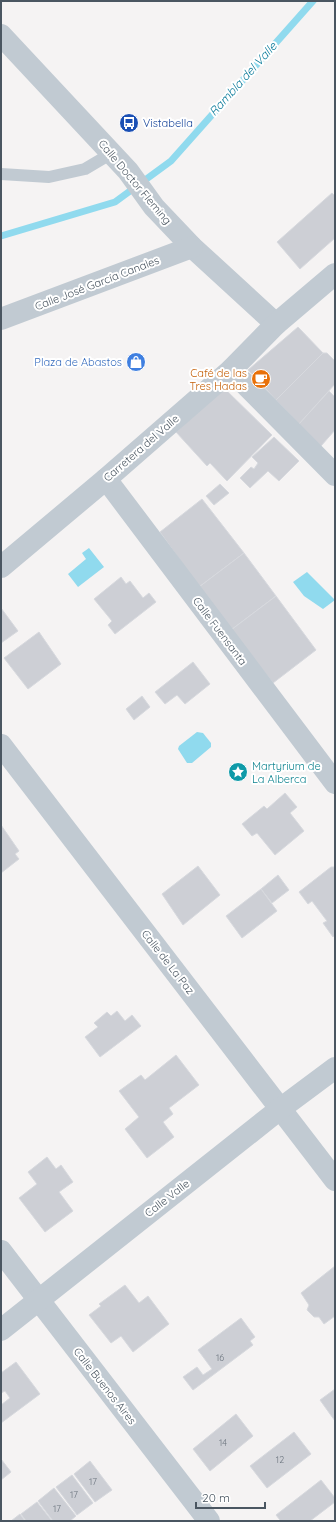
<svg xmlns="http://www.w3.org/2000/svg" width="336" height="1522" viewBox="0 0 336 1522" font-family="Quicksand,sans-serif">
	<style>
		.water { fill: #90daee }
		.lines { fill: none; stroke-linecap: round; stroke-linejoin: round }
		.stream { stroke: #90daee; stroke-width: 7 }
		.building { fill: #cdcfd5; stroke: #d7d9de }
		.service { stroke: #c1cad2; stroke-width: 12 }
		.minor { stroke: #c1cad2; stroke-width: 22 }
		.labels { text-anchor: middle; stroke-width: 4; stroke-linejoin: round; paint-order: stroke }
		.number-label { font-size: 9px; fill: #6b747e }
		.transit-label { font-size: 11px; fill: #164399; stroke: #fff; text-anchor: start }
		.street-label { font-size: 11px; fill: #4a5661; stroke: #fff }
		.shop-label { font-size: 11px; fill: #366cbe; stroke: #fff; text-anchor: end }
		.food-label { font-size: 11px; fill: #c56008; stroke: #fff; text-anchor: end }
		.culture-label { font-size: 11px; fill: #0d838f; stroke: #fff; text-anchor: start }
		.water-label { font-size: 12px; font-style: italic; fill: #0c7c9b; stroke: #fff }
	</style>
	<rect width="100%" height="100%" fill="#f5f3f3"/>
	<!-- water -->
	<g class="water">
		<path d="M89,548L104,567L78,587L68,574L86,559L82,553Z"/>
		<path d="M307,572L335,600L323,609L304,596L293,582Z"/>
		<path d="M197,732L203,733L211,743V747L192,763H187L178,749L179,746Z"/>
	</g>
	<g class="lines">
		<!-- stream -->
		<path class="stream" d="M1,236L115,202L171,161L313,1"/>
	</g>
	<!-- building -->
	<g class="building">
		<path d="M332,193L335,196V238L300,269L277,242Z"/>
		<path d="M298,327L323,353L276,400L248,370Z"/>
		<path d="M323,353H327L335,361V384L299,424L276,400Z"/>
		<path d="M224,388L272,435L227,481L210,463L207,466L176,432Z"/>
		<path d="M329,391L335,397V430L321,446L299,424Z"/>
		<path d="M274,437L299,461L279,481L268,471L250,488L240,478L251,467L254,469L258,463L252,457Z"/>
		<path d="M220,484L229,493L214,505L206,496Z"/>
		<path d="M202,499L244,553L199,587L160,532Z"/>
		<path d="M244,553L276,596L231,630L199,587Z"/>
		<path d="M121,577L126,584L130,581L143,598L149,593L156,602L115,634L108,625L112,621L94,599Z"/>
		<path d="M276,596L316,650L273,683L231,630Z"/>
		<path d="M1,608L18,631L1,643Z"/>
		<path d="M39,632L61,664L28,689L4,658Z"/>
		<path d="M193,662L210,684L185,704L177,695L165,704L155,692Z"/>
		<path d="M142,696L150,707L134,720L126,709Z"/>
		<path d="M285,793L297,807L290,813L304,831L275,855L257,833L252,836L242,824L264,806L267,809Z"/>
		<path d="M1,825L19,851L15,854L19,859L1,873Z"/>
		<path d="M198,866L220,895L183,925L162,894Z"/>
		<path d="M331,867H335V935L333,937L323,923L327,921L312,901L308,904L299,892Z"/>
		<path d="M278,875L289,890L272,903L261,889Z"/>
		<path d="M261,889L277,911L242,938L226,916Z"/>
		<path d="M117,1011L125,1021L132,1015L141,1026L100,1057L85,1037L98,1027L94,1023L107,1012L111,1016Z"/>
		<path d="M176,1055L199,1085L169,1108L173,1114L163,1122L174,1137L147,1158L125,1129L139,1117L119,1091L141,1075L145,1080Z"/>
		<path d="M47,1157L56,1169L61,1165L73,1182L59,1192L73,1211L45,1232L19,1198L37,1184L28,1172Z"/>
		<path d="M335,1266V1316L324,1324L319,1317H314L307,1310L309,1305L301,1293Z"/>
		<path d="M125,1285L139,1303L148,1296L169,1324L133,1352L121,1336L111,1343L89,1315L101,1306L99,1304Z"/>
		<path d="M241,1318L255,1337L250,1341L253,1345L193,1390L183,1377L197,1367L203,1375L212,1369L198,1350Z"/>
		<path d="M16,1362L40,1394L1,1423V1405L10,1398L5,1391L1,1393V1373Z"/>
		<path d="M335,1389V1421L320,1400Z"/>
		<path d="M236,1414L253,1436L210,1471L193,1449Z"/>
		<path d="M294,1432L311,1454L267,1488L250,1466Z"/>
		<path d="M1,1459L11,1472L1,1480Z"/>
		<path d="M90,1461L112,1490L95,1502L74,1474Z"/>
		<path d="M72,1475L93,1503L77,1515L56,1487Z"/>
		<path d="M321,1480L335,1498V1502L310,1521H279L280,1520L276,1515Z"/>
		<path d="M54,1488L76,1516L70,1521H53L38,1501Z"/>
		<path d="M37,1502L52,1521H26L21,1514Z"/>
		<path d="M20,1514L25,1521H11Z"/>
	</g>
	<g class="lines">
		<!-- service -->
		<path class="service" d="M1,174L49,177L85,169L112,153"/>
		<!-- minor -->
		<g class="minor">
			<path d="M1,35L128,171L154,207L192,247L276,324"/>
			<path d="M1,319L192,247"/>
			<path d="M231,370L335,475"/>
			<path d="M106,479L335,783"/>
			<path d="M1,567L106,479L231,370L276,324L335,274"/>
			<path d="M1,745L335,1180"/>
			<path d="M1,1251L209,1521"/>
			<path d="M1,1330L280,1109L335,1068"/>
		</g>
	</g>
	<!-- icons -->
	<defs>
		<symbol id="bus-disc" viewBox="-11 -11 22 22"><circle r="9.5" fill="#1a4fb4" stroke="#fff"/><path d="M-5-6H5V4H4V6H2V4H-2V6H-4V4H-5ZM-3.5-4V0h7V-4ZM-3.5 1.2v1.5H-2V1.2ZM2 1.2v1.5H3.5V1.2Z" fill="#fff"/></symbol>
		<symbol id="shop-disc" viewBox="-11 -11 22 22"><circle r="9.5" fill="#3f7fe0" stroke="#fff"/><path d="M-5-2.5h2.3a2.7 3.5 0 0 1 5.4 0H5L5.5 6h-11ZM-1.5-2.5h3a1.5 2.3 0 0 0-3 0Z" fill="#fff"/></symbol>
		<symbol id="cafe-disc" viewBox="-11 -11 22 22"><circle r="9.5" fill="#e8710a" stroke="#fff"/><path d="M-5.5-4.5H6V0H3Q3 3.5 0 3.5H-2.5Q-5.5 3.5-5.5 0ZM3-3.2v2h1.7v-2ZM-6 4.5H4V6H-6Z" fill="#fff"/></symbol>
		<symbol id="sight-disc" viewBox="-11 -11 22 22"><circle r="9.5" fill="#0f9aa8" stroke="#fff"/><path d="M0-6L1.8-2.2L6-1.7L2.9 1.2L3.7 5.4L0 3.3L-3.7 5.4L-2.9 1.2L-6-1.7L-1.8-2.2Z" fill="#fff"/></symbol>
	</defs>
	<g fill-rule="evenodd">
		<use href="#bus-disc" x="118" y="112" width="22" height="22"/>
		<use href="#shop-disc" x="125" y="351" width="22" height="22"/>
		<use href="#cafe-disc" x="250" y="368" width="22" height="22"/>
		<use href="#sight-disc" x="227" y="761" width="22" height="22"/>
	</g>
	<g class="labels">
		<!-- number labels -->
		<g class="number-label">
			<text x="220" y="1361">16</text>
			<text x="223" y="1446">14</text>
			<text x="280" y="1463">12</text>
			<text x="93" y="1485">17</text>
			<text x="74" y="1498">17</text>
			<text x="57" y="1512">17</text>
		</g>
		<!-- transit labels -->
		<g class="transit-label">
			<text x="143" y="127">Vistabella</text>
		</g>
		<!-- street labels -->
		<g class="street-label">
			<text transform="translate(135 182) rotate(50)" y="4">Calle Doctor Fleming</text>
			<text transform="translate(97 283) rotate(-21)" y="4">Calle José García Canales</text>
			<text transform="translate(141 448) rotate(-41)" y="4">Carretera del Valle</text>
			<text transform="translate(220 631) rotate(53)" y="4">Calle Fuensanta</text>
			<text transform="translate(168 962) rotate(52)" y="4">Calle de La Paz</text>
			<text transform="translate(167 1198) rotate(-38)" y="4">Calle Valle</text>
			<text transform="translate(105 1386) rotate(52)" y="4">Calle Buenos Aires</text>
		</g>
		<!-- shop labels -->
		<g class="shop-label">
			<text x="122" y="366">Plaza de Abastos</text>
		</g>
		<!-- food labels -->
		<g class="food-label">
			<text x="247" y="377">Café de las<tspan x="247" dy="13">Tres Hadas</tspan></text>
		</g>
		<!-- culture labels -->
		<g class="culture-label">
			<text x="252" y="770">Martyrium de<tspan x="252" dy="13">La Alberca</tspan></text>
		</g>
		<!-- water labels -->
		<g class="water-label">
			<text transform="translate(243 79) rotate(-48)" y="4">Rambla del Valle</text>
		</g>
	</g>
	<!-- border -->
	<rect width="336" height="1522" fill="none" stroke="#4a5661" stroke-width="4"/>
	<!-- scale -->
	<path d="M196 1502v6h69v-6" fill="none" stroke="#4a5661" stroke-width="2"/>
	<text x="202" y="1502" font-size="12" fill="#4a5661" stroke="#ffffff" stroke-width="3" paint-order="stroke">20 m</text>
</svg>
